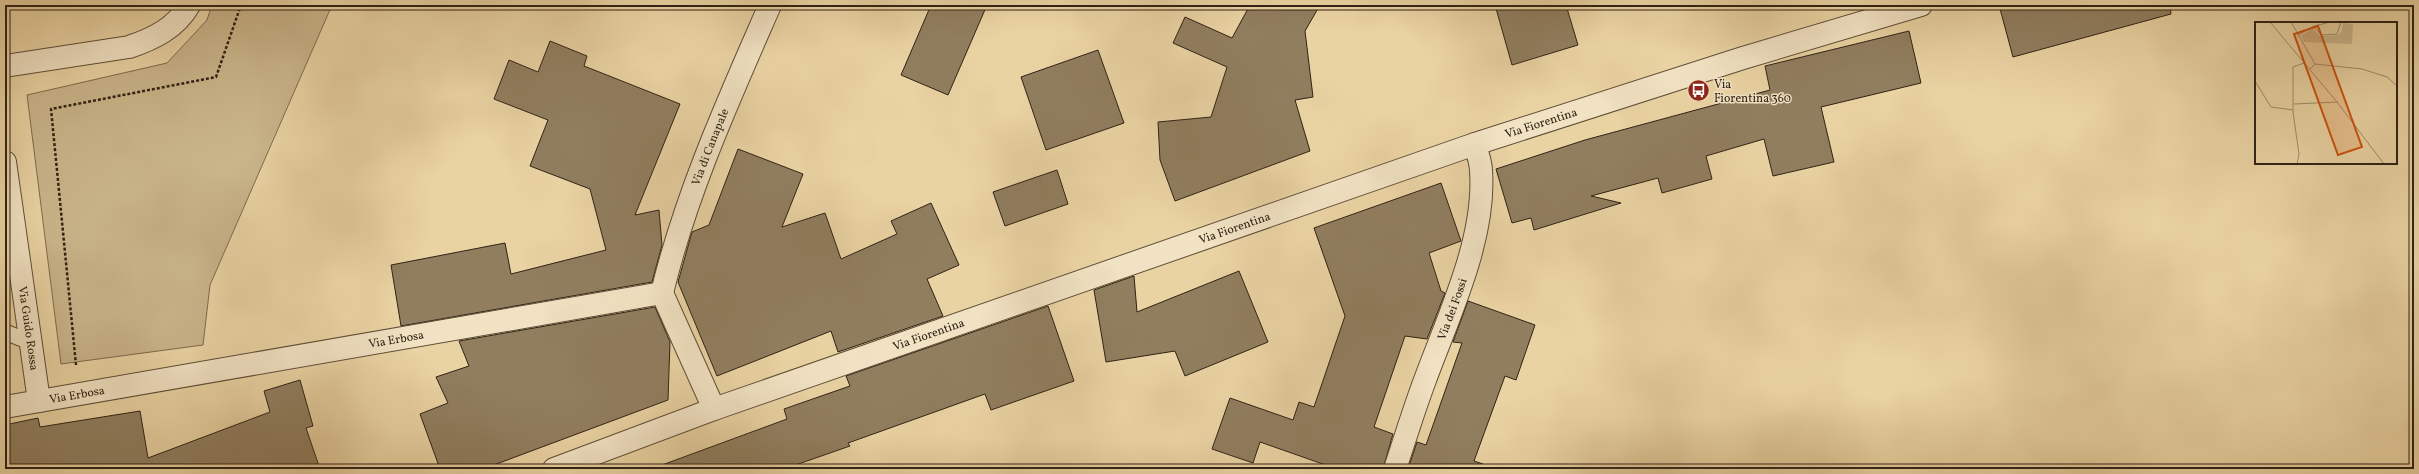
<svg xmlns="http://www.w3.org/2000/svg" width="2419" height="474" viewBox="0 0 2419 474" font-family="Vollkorn,serif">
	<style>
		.green { fill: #cab58b; stroke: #7c6c50 }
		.building { fill: #907e5f; stroke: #2f2215 }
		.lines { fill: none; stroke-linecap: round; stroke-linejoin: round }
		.service-casing { stroke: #5e4e38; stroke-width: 17 }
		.minor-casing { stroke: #5e4e38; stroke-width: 24 }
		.tertiary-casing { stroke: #5e4e38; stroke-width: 24 }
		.path { stroke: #2f2215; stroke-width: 2.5; stroke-dasharray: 3 2; stroke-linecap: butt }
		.service { stroke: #f1e2c3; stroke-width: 15 }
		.minor { stroke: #f1e2c3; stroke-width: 22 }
		.tertiary { stroke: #f1e2c3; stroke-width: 22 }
		.labels { text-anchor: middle; stroke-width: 3; stroke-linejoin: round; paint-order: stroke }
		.poi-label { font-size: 12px; fill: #2f2215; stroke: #f1e2c3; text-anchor: start }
		.street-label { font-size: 12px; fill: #2f2215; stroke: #f1e2c3 }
		.inset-road { fill: none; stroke: #9f8c6a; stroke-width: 1 }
		.view { fill: #cc510d; fill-opacity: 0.15; stroke: #cc510d; stroke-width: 2 }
		.inset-edge { fill: none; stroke: #2f2215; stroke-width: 2 }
	</style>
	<rect width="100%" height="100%" fill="#ead3a3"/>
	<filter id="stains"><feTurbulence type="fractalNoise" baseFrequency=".005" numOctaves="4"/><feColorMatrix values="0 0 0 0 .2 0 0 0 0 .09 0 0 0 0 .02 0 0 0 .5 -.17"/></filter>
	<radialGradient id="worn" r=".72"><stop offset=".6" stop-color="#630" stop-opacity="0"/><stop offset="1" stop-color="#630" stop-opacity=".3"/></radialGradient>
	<!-- green -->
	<g class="green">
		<path d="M18,5H62L26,8Z"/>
		<path d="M212,5H332L210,285L203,345L61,364L27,95L167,63L207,20Z"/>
	</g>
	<!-- building -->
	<g class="building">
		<path d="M931,5H987L948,95L901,75Z"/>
		<path d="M1250,5H1320L1305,31L1313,97L1295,100L1310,151L1175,201L1160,160L1158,122L1211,117L1227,67L1173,43L1185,17L1232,38Z"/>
		<path d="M1495,5H1566L1578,45L1512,65Z"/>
		<path d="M1999,5H2170L2171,14L2013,57Z"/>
		<path d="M1909,31L1921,83L1821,107L1834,162L1773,176L1764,139L1706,156L1712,179L1662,193L1658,178L1591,196L1621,203L1534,230L1531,218L1512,223L1496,169L1585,140L1770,90L1765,66Z"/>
		<path d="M550,41L587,56L584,66L680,104L635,215L659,210L662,245L652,282L401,326L391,265L505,243L511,274L606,250L590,189L530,166L548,120L494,99L509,60L538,72Z"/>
		<path d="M1098,50L1124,123L1046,150L1021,77Z"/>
		<path d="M738,149L803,174L782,227L825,213L841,259L897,234L891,221L931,203L959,265L927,279L943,316L838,352L831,331L717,376L678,282L692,232L709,225Z"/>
		<path d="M1057,170L1068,204L1005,226L993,192Z"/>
		<path d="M1441,183L1461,241L1429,253L1441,291L1445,293L1427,339L1405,336L1374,427L1393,434L1383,469H1337L1260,442L1253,463L1212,449L1230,398L1293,420L1299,402L1314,407L1345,316L1314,228Z"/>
		<path d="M1239,271L1268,342L1185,376L1175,351L1106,362L1094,290L1134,276L1137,312Z"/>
		<path d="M1468,301L1535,325L1516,380L1505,376L1474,461L1483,464L1482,469H1408L1417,442L1426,445L1462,343L1453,342Z"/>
		<path d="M1048,306L1074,381L991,410L985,394L848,443L850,446L784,469H662V465L787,419L784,409L850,386L846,376Z"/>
		<path d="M655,307L670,342L668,400L483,469H440L420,414L448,403L436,377L469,366L459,341Z"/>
		<path d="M300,380L313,426L306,428L320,469H5V425L38,418L40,427L140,411L148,458L270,412L264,391Z"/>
	</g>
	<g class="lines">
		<defs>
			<path id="service" d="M5,332L30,342"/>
			<g id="minor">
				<path d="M5,66L129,47C153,39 176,28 189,5"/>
				<path id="s1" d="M5,162L39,401"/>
				<path id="s2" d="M662,293C686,193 729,99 770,5"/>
				<path id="s3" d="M5,407L662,293L714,409"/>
				<path id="s4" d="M1395,469C1405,439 1414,409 1425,380C1448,317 1486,239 1481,171C1481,162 1477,153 1475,144"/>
			</g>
			<g id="tertiary">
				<path id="s5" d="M554,469L714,409L1475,144L1743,58L1921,5"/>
			</g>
		</defs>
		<!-- service casing -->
		<use href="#service" class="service-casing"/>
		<!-- minor casing -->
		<use href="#minor" class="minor-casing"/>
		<!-- tertiary casing -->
		<use href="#tertiary" class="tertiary-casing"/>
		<!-- path -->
		<path class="path" d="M76,365L51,109L216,77L241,5"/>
		<!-- service -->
		<use href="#service" class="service"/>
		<!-- minor -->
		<use href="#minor" class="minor"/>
		<!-- tertiary -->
		<use href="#tertiary" class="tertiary"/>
	</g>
	<!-- icons -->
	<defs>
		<symbol id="bus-disc" viewBox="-11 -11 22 22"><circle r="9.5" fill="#8f2418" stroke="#f1e2c3"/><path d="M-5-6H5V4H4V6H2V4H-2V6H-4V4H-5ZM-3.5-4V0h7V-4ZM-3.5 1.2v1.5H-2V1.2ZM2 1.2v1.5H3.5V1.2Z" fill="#fff"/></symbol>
	</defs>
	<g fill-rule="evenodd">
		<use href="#bus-disc" x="1686" y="78" width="25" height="25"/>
	</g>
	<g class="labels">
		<!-- poi labels -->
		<g class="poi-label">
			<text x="1714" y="88">Via<tspan x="1714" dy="14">Fiorentina 360</tspan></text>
		</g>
		<!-- street labels -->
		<g class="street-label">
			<text dy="4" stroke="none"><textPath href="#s5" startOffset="1046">Via Fiorentina</textPath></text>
			<text dy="4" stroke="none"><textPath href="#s2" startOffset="154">Via di Canapale</textPath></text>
			<text dy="4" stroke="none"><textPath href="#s5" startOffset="722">Via Fiorentina</textPath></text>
			<text dy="4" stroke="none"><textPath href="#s4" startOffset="170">Via dei Fossi</textPath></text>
			<text dy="4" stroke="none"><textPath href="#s1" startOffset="168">Via Guido Rossa</textPath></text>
			<text dy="4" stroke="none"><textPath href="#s5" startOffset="398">Via Fiorentina</textPath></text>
			<text dy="4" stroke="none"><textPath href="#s3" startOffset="397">Via Erbosa</textPath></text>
			<text dy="4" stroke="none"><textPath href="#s3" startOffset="73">Via Erbosa</textPath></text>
		</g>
	</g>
	<!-- overview -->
	<g transform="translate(2255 22)">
		<rect width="142" height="142" fill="#ead3a3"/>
		<path d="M88,1L98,2L97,22L49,20L46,13L58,7L65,14L83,13L87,9Z" fill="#cab58b"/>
		<path class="inset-road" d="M15,0L82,80L129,142M36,0L60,42L55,47M59,4L72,1M43,13L59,4L66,13L82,12L86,0M60,42L107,47L132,55L142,64M0,59L16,85L38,88M39,82L82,80M42,142L44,132L38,90V45L49,41"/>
		<path class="view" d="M63,4L107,125L83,133L39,12Z"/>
		<rect width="142" height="142" class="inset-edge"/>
	</g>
	<!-- margin -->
	<rect width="2419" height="474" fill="none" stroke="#ead3a3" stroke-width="20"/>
	<rect x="6" y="6" width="2407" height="462" fill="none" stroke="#2f2215" stroke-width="2"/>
	<rect x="10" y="10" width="2399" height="454" fill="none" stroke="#2f2215"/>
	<rect width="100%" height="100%" filter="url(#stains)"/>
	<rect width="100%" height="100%" fill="url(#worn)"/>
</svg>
